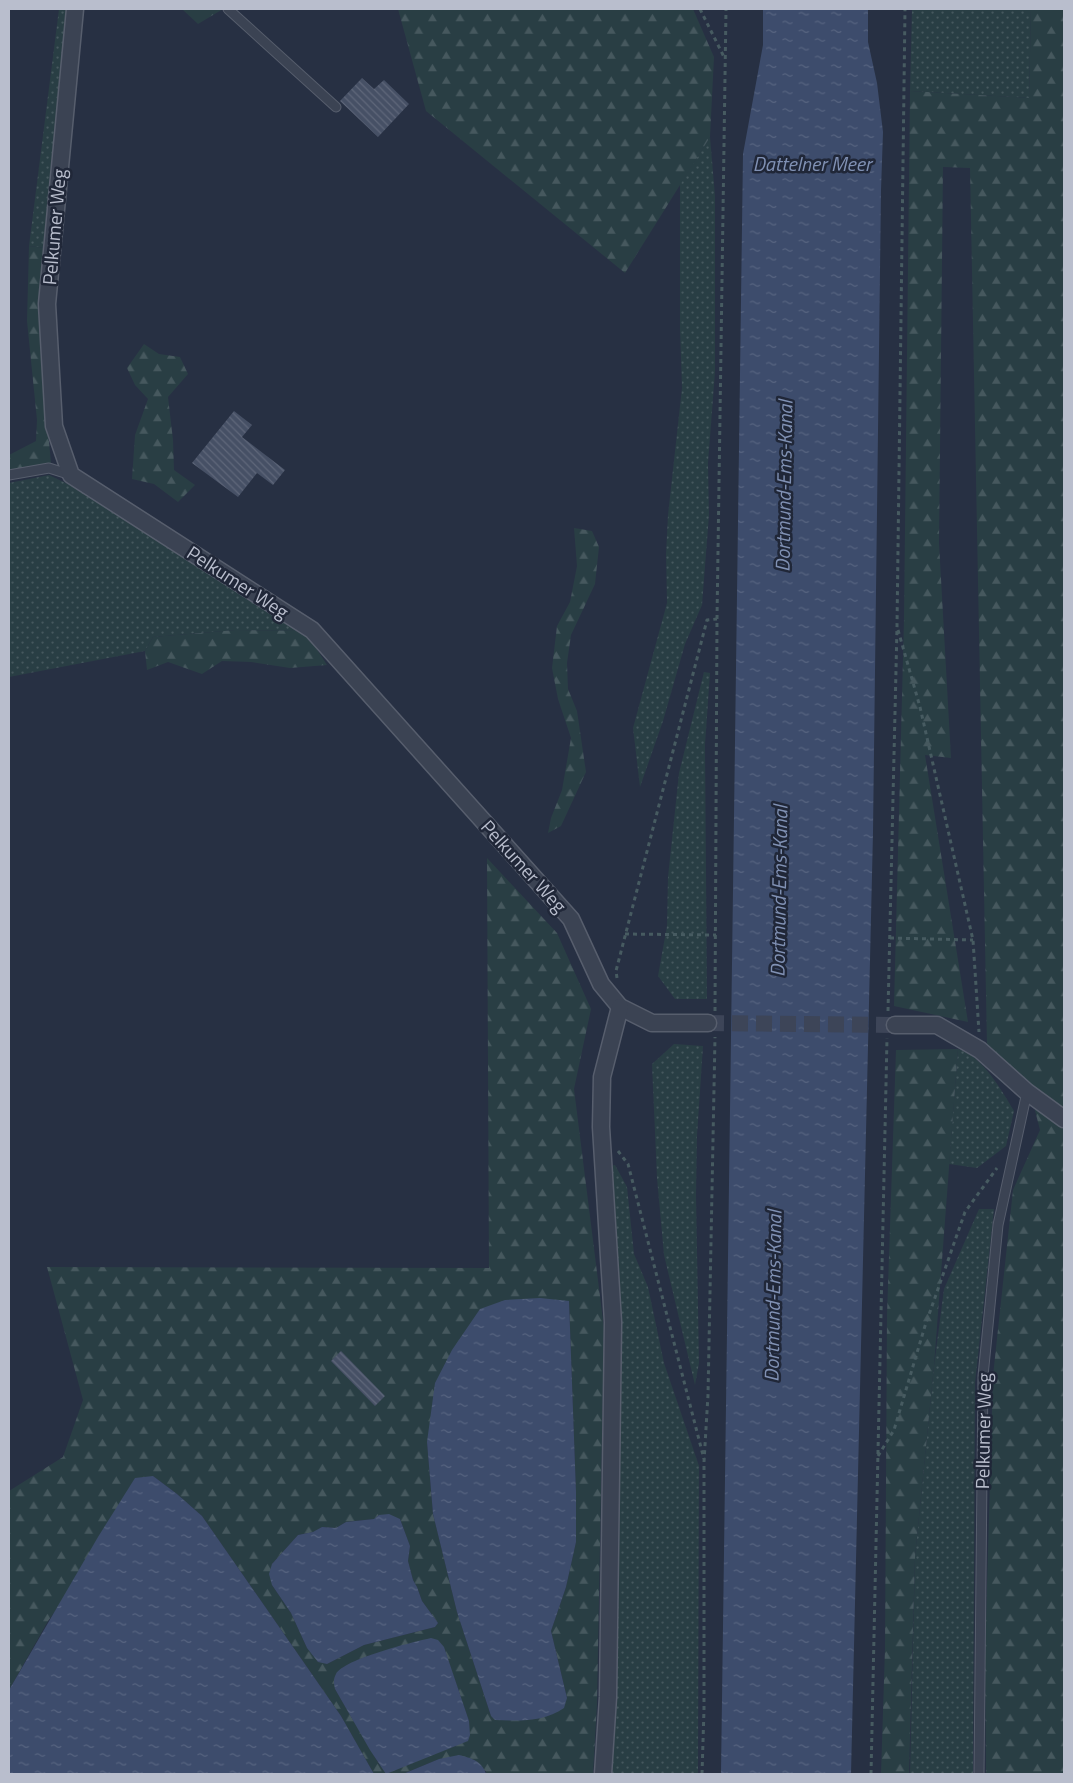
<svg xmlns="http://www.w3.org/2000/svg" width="1073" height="1783" viewBox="0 0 1073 1783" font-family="'Titillium Web',sans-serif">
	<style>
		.grass { fill: url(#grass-dots) }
		.forest { fill: url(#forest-firs); fill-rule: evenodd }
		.water { fill: url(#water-ripples) }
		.building { fill: url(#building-back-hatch) }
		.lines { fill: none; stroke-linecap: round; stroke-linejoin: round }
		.street-tunnel { stroke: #3d4558; stroke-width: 16; stroke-dasharray: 16 8; stroke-linecap: butt }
		.lane-casing { stroke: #575e6d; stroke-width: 11 }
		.street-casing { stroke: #575e6d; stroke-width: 19 }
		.path { stroke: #475b61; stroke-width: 3; stroke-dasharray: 4 4; stroke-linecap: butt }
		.lane { stroke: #3b4353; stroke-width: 9 }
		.street { stroke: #3b4353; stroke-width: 16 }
		.labels { text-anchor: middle; stroke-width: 5; stroke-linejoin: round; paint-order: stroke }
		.street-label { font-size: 19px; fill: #b9becd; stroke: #202738 }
		.water-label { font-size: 20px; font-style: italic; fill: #8091b4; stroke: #202738 }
	</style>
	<defs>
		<pattern id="grass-dots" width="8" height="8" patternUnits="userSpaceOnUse" patternTransform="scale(1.25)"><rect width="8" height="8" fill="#293e44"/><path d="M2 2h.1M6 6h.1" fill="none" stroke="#46585e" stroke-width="1.8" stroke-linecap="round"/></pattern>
		<pattern id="forest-firs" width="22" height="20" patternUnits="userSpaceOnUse" patternTransform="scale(1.25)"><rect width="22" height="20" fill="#293e44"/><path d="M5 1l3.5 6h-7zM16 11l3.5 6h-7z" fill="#46585e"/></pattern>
		<pattern id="water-ripples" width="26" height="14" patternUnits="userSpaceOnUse" patternTransform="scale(1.25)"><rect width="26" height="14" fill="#3d4c6c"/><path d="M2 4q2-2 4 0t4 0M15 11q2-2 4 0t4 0" fill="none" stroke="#576480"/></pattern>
		<pattern id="building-back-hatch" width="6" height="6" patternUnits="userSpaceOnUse" patternTransform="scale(1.25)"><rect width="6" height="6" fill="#465065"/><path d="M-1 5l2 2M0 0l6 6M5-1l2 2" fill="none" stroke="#5f677a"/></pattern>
	</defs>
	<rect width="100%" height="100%" fill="#273043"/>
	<!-- grass -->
	<g class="grass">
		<path d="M59,9H68L45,248L29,246Z"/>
		<path d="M912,9H1031L1029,98L910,91Z"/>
		<path d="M710,137L715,196V372L708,463L709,515L702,605L685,644L663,721L640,787L633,728L667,603L666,554L668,515L682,388L680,329V184Z"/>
		<path d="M49,475L76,488L305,631L236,630L153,637L145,651L9,677V483Z"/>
		<path d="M704,672L710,673L705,745L707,999H675L658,976L667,926L668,877L679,773Z"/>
		<path d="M674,1044L703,1046L697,1136L696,1195L699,1363L695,1385L664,1255L657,1178L652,1064Z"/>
		<path d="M958,1049C982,1055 1002,1091 1014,1111L1006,1146L977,1168L949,1164Z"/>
		<path d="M615,1165L627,1187L634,1254L648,1287L664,1363L699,1466L698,1774H609V1166Z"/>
		<path d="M979,1209H994L975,1383L973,1774H910L915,1557L934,1366L944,1289Z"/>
	</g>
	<!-- forest -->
	<g class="forest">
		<path d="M182,9H223L198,24Z"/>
		<path d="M398,9H693L714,57L710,137L625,273L426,111Z"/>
		<path d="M1031,9H1064V1774H986L985,1656L993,1376L1013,1190L1040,1130L1028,1083L987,1046L970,168L943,167L939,543L951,758L925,755L968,1022L894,1006L904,619L910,91L1029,98Z"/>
		<path d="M29,246L45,248C34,318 45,393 51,463L9,471V455L36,441L37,420L27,321Z"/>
		<path d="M144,344L159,354L180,357L188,374L168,397L173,440L174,470L195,485L178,502L154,484L132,479L135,435L148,399L135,385L127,368Z"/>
		<path d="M574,528L592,531L599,547L595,584L571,635L567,663L568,689L577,711L586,772L561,826L548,833L551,818L562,790L571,738L558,699L552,668L557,626L570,602L577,566Z"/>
		<path d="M236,630L305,631L327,665L290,668L251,662L222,661L202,674L168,662L147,670L145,651L153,637Z"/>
		<path d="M487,858L557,933L591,1009L574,1089L604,1328L597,1704L593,1774H486V1771L439,1759L403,1774H374L341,1716L202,1516L177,1494L153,1476L48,1621L9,1690V1491L63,1457L83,1400L47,1267L489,1268ZM569,1301L576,1492V1542L566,1587L551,1631L567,1698L491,1716L457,1612L433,1514L427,1442ZM379,1515L400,1519L410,1546L408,1561L413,1580L417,1587L422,1601L438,1623L435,1627L364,1645L327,1664L307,1648L291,1613L272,1585V1564L298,1535L314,1532L322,1527L336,1528L346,1522L374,1519ZM446,1654L469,1721L380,1766L335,1689L342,1668L370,1655Z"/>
		<path d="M958,1049L934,1366L915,1557L909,1774H881L885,1649L887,1315L896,1050Z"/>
	</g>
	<!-- water -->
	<g class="water">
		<path d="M763,9H868V42L877,83L883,132L881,190L873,832L851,1774H721L743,154L763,45Z"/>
		<path d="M540,1298L569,1301L576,1492V1542L566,1587L551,1631L567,1698L564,1708C544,1722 520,1721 495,1720L491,1716L457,1612L433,1514L427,1442L435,1383L452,1350L480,1309L505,1300Z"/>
		<path d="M153,1476L177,1494L202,1516L341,1716L374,1774H9V1690L98,1537L135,1478Z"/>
		<path d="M389,1514L400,1519L410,1546L408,1561L413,1580L417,1587L422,1601L438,1623L435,1627L364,1645L327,1664L318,1662L307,1648L291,1613L272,1585L269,1574L272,1564L298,1535L313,1532L322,1527L336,1528L346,1522L374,1519L379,1515Z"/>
		<path d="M431,1638L438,1640L444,1647L469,1721L470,1735L468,1741L386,1774L370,1750L335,1689C334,1684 333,1679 336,1674C344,1659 413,1642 431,1638Z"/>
		<path d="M459,1755C471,1758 482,1761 486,1774H403L439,1759Z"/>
	</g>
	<!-- building -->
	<g class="building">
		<path d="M362,78L374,89L384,80L409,104L378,137L340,101Z"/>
		<path d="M234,411L252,425L242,437L285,470L273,485L257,473L238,497L192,463Z"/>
		<path d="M341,1351L385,1396L375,1406L331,1361Z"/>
	</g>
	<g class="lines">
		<!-- street-tunnel -->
		<path class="street-tunnel" d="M708,1023L895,1025"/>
		<defs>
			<g id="lane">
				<path d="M228,9L336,107"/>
				<path d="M9,475L49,468L71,475"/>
				<path d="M979,1774L983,1376L998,1225L1027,1092"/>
			</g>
			<g id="street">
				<path d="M75,9L47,304L54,426L71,475L312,630L571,919L601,984L620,1007L652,1023H708"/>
				<path d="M895,1025H937L980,1050L1027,1092L1064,1119"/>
				<path d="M603,1774L608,1697L613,1322L601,1127L602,1077L620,1007"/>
			</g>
		</defs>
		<!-- lane casing -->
		<use href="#lane" class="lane-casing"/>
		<!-- street casing -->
		<use href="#street" class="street-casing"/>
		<!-- path -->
		<g class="path">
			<path d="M700,9L724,57"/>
			<path d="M898,630L920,707L973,940L979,1032"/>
			<path d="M625,934L716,935"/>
			<path d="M890,938L973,940"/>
			<path d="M617,978L616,971L707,620L717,619"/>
			<path d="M715,1011L717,619L726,9"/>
			<path d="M888,1011L897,627L905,9"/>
			<path d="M618,1151L628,1164L704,1459"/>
			<path d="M878,1456L894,1430L925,1326L965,1212L997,1168"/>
			<path d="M702,1774L704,1709V1462L708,1395L715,1037"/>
			<path d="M871,1774L887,1038"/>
		</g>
		<!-- lane -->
		<use href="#lane" class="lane"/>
		<!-- street -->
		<use href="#street" class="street"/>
	</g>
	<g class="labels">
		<!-- street labels -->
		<g class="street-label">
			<text transform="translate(54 227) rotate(-85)" y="7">Pelkumer Weg</text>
			<text transform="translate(238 582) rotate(33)" y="7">Pelkumer Weg</text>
			<text transform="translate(524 866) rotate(48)" y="7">Pelkumer Weg</text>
			<text transform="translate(983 1431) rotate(-89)" y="7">Pelkumer Weg</text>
		</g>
		<!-- water labels -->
		<g class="water-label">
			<text x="812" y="171">Dattelner Meer</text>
			<text transform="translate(784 486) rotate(-89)" y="7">Dortmund-Ems-Kanal</text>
			<text transform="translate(779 891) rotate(-89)" y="7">Dortmund-Ems-Kanal</text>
			<text transform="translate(773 1296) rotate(-89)" y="7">Dortmund-Ems-Kanal</text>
		</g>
	</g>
	<!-- border -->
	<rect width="1073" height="1783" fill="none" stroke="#b9becd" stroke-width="20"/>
</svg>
